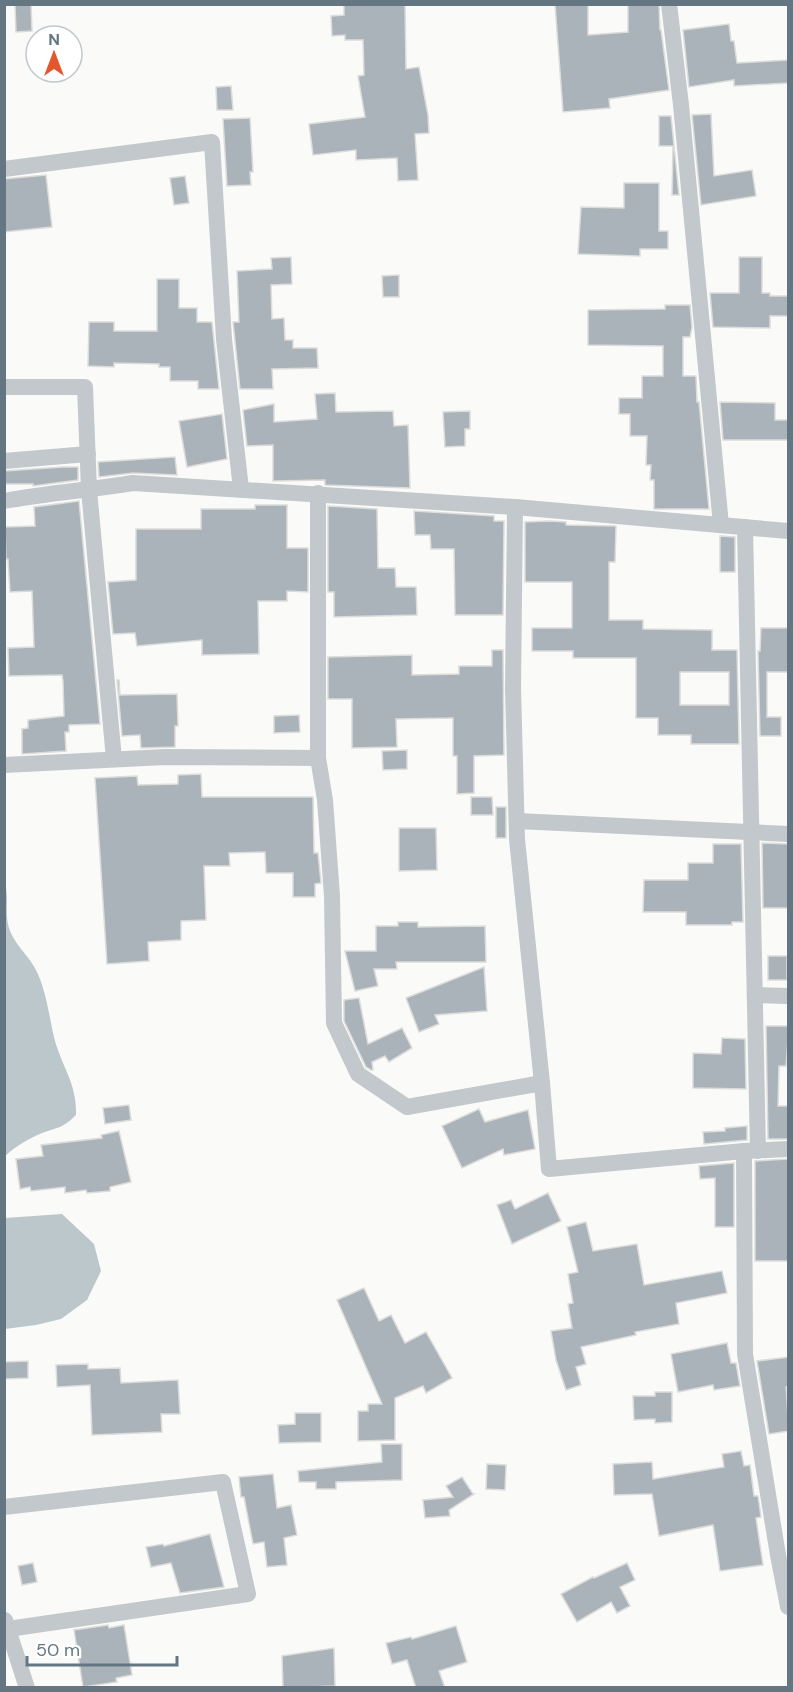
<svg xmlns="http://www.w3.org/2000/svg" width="793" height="1692" viewBox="0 0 793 1692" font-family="'DM Sans',sans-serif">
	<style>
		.water { fill: #bbc7cb }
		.building { fill: #aab3b9; stroke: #dcdcda; stroke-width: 1.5; fill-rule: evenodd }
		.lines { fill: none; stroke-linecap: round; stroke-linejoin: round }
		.minor { stroke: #c3c8cc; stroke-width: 16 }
	</style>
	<rect width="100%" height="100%" fill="#fafaf8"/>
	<!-- water -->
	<g class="water">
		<path d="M5,883C9,898 5,910 8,924C12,943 28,954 36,970C47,992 49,1018 55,1041C63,1069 77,1084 76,1115C63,1128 59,1127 42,1133C28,1139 16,1146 5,1156Z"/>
		<path d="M62,1214L94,1244L101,1271L87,1300L61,1319L36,1325L5,1329V1218Z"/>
	</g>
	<!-- building -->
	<g class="building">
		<path d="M31,4L32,31L16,32L15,5Z"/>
		<path d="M405,4L406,69L419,67L428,115L429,133L415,134L418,180L398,181L397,158L356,160V150L313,155L309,124L365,117L358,76L364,75L363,40H345V35L332,36L331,16L344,15V5Z"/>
		<path d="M555,4H588V35L628,32V4H659L660,30H661L669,90L609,99L610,108L563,112Z"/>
		<path d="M729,24L731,41H734L737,63L789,60V83L734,86V80L689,87L683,30Z"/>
		<path d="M231,86L233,110H217L216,87Z"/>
		<path d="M711,114L714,176L752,170L756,196L701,205L692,115Z"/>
		<path d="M659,116H671L679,195H672L673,146H659Z"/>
		<path d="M250,118L253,172H250L251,185L227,186L223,119Z"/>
		<path d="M46,175L52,227L4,232V179Z"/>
		<path d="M185,176L189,203L174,205L170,178Z"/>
		<path d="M624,183H659V231H668V249H640V256L578,254L581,207L624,208Z"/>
		<path d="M291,257L292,284L271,285L272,319L284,318L285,340H293V348H317L318,368L272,369L273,389H240L233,322H239L237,271L272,269L271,258Z"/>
		<path d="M739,257H762V293H770V296H789V316H770V328L713,327L710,293H739Z"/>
		<path d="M399,275V297H383L382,276Z"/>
		<path d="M157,279H179V308H197V322H212L219,389H198V381H170V367H159V364L114,363V367L88,366L89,322H114V331H157Z"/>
		<path d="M665,305H690L692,327L690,337H683V376H696L697,402H699L709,509H654V480H650L651,465H646L647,436H630V414H619V398H642V376H663V346L588,345V310L665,309Z"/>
		<path d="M335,393L336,412L393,411L394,426L408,425L410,488L325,485V480L273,481V445L247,446L243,410L274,404V422L317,419L315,394Z"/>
		<path d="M720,402L775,403V420H789V440H723Z"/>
		<path d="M470,411V429H465V446L445,447L443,412Z"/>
		<path d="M222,414L227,459L187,467L179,421Z"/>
		<path d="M175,457L177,475L133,473L99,477L98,462Z"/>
		<path d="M63,467H78V480L33,486V484H4V471Z"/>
		<path d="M79,501L100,724L69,725V732H65L66,751L22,754V729L28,728V720L64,716L63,681L62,675L9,676L8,648L34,647L32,591L10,592L8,559H6L5,527L35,526L34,507Z"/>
		<path d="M255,505H287V548H308V592L287,591V601H258L259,654L202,655V640L137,646L135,633L113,634L108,582L136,580V529H201V509H255Z"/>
		<path d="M328,506L377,509L378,568H395L396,587H416L417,615L334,617V592H328Z"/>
		<path d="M414,511L494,516V521H504L503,615H455L454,549H431L430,535H415Z"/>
		<path d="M549,521L566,522V525L616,526L615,562H609V620H643V629L712,630V650H737L739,744H691V735H658V718H636V658H573V651H532V628H572V582H525V522ZM680,672H729V705H680Z"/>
		<path d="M720,536L735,537V572H720Z"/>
		<path d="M761,628H789V672H767V717H781V736H760L758,651H760Z"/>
		<path d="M492,650H503L504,755L474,756V793L457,794V756H453V718L396,719L397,747L352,748V699H328V657L412,655V675L459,674V666H492Z"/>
		<path d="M117,680H119L120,695L177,694L178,726H175V747L141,748L140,735L122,736Z"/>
		<path d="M299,715L300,732L274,733V716Z"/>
		<path d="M407,750V769L383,770L382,751Z"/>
		<path d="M201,774L202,797H313L314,853H318L321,883L315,884V897H293V873H266L265,852L229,853L230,866H204L206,920L181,921V940L148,942L149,961L107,964L95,778L137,776L138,785L178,784V775Z"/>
		<path d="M471,797H492L493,815H471Z"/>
		<rect x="496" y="807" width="10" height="31"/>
		<path d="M399,828H436L437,870L399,871Z"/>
		<path d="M762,843L789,844V908H763Z"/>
		<path d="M713,844H741L743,922H732V925H686V912H643L644,880H688V863H713Z"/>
		<path d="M398,922H418V927L485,926L486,962H396L397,969H374L378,986L355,991L345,951H376V926H398Z"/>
		<rect x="768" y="956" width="19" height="24"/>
		<path d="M484,967L487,1011L435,1015L439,1024L419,1032L406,998Z"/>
		<path d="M359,998L368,1044L402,1028L412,1048L389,1062L385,1056L372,1062L373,1070H371L366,1067L344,1021V1000Z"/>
		<path d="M766,1026H789L786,1066H779L778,1106H789V1139H768Z"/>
		<path d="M722,1038L745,1039L746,1089L693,1088V1053L721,1054Z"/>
		<path d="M129,1105L131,1120L105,1124L103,1108Z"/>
		<path d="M479,1109L485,1122L528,1110L535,1149L504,1155L503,1149L462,1168L442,1126Z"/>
		<path d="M747,1126V1140L704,1144L703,1132L725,1131V1128Z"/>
		<path d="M119,1131L131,1182L110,1187V1191L87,1193L86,1190L65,1193V1187L31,1191L30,1187L20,1189L16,1159L43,1156L41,1145L102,1138L101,1135Z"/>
		<path d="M789,1159V1261H755V1161Z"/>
		<path d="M734,1163V1227H715V1178L700,1179L699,1166Z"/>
		<path d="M548,1193L561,1221L512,1244L497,1205L511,1200L515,1209Z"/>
		<path d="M586,1222L593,1251L637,1244L644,1285L722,1271L727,1293L676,1303L679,1324L635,1332L636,1335L581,1347L586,1364L576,1367L581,1385L566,1390L556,1360L551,1331L572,1328L568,1304L573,1303L568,1274L578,1272L567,1227Z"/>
		<path d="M364,1288L379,1321L391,1315L405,1343L426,1332L452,1378L426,1393L423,1386L395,1398V1440L358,1441V1411H368V1404H382L337,1300Z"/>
		<path d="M727,1343L731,1363H736L740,1386L714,1390L713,1385L678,1392L671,1354Z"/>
		<path d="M789,1357V1386L786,1387L789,1431L769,1434L757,1361Z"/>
		<path d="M28,1361V1378L4,1379V1362Z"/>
		<path d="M88,1364V1369L120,1368L121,1383L178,1380L180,1414H161L162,1432L92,1435L90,1385L57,1387L56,1365Z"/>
		<path d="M655,1392H672V1422L655,1423V1419L634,1420L633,1396H655Z"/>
		<path d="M295,1413H321V1442L279,1443L278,1425L295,1424Z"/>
		<path d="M381,1444H402V1480L336,1482V1489H316V1482H299L298,1471L382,1462Z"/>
		<path d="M741,1451L744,1466L750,1465L754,1496H758L761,1517L756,1518L763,1565L720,1571L713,1525L659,1536L652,1494L614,1495L613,1464L652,1462L653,1479L724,1467L722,1454Z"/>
		<path d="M487,1464L506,1465L505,1490L486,1489Z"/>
		<path d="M273,1474L277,1508L291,1505L297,1535L284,1538L287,1565L267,1567L264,1542L253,1544L244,1497H241L239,1477Z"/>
		<path d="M462,1477L473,1494H474L449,1510L450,1516L425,1518L423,1500L453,1497L446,1486Z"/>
		<path d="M210,1534L224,1587L180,1593L171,1563L151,1567L146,1547L163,1544L164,1546Z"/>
		<path d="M33,1563L37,1582L22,1585L18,1566Z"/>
		<path d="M627,1563L635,1580L620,1587L630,1606L617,1613L611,1602L577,1622L561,1594L593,1577L594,1578Z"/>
		<path d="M108,1625L109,1628L124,1625L132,1675L116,1678L117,1682L83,1687L74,1630Z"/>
		<path d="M456,1626L467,1662L439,1671L445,1688H416L407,1660L392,1664L386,1643L411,1637L412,1639Z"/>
		<path d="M334,1648L335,1686L283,1688L282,1656Z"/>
	</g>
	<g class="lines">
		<!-- minor -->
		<g class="minor">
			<path d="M669,4L681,105L721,525"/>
			<path d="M4,169L212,142L224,339L241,489"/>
			<path d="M4,387H85L89,490L114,759"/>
			<path d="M4,461L88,454"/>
			<path d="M318,493V758"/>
			<path d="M4,501C47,493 90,490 133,483L515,507L788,531"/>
			<path d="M515,507L513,688L517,839L542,1083"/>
			<path d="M745,527L758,1151"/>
			<path d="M4,765L165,757L318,758L325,800L332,896L334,1023L358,1074L407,1107L542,1083L549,1169L744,1151L788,1149"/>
			<path d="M517,821L788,834"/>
			<path d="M755,995L788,996"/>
			<path d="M744,1151L745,1354L778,1555L788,1607"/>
			<path d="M4,1507L223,1482L248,1594L8,1629"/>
			<path d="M5,1620L27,1688"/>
		</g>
	</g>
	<!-- border -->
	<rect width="793" height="1692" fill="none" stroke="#657683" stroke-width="12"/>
	<!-- north arrow -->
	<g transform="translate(54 54)"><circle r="28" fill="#ffffff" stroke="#c1c8cd" stroke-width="1.5"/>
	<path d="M0-4.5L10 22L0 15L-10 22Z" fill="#e4572e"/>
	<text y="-9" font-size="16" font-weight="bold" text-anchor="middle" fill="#657683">N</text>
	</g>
	<!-- scale -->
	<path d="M27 1656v9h150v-9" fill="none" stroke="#657683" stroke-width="3"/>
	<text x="36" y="1656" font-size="18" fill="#657683" stroke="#ffffff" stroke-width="4.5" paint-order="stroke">50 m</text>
</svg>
